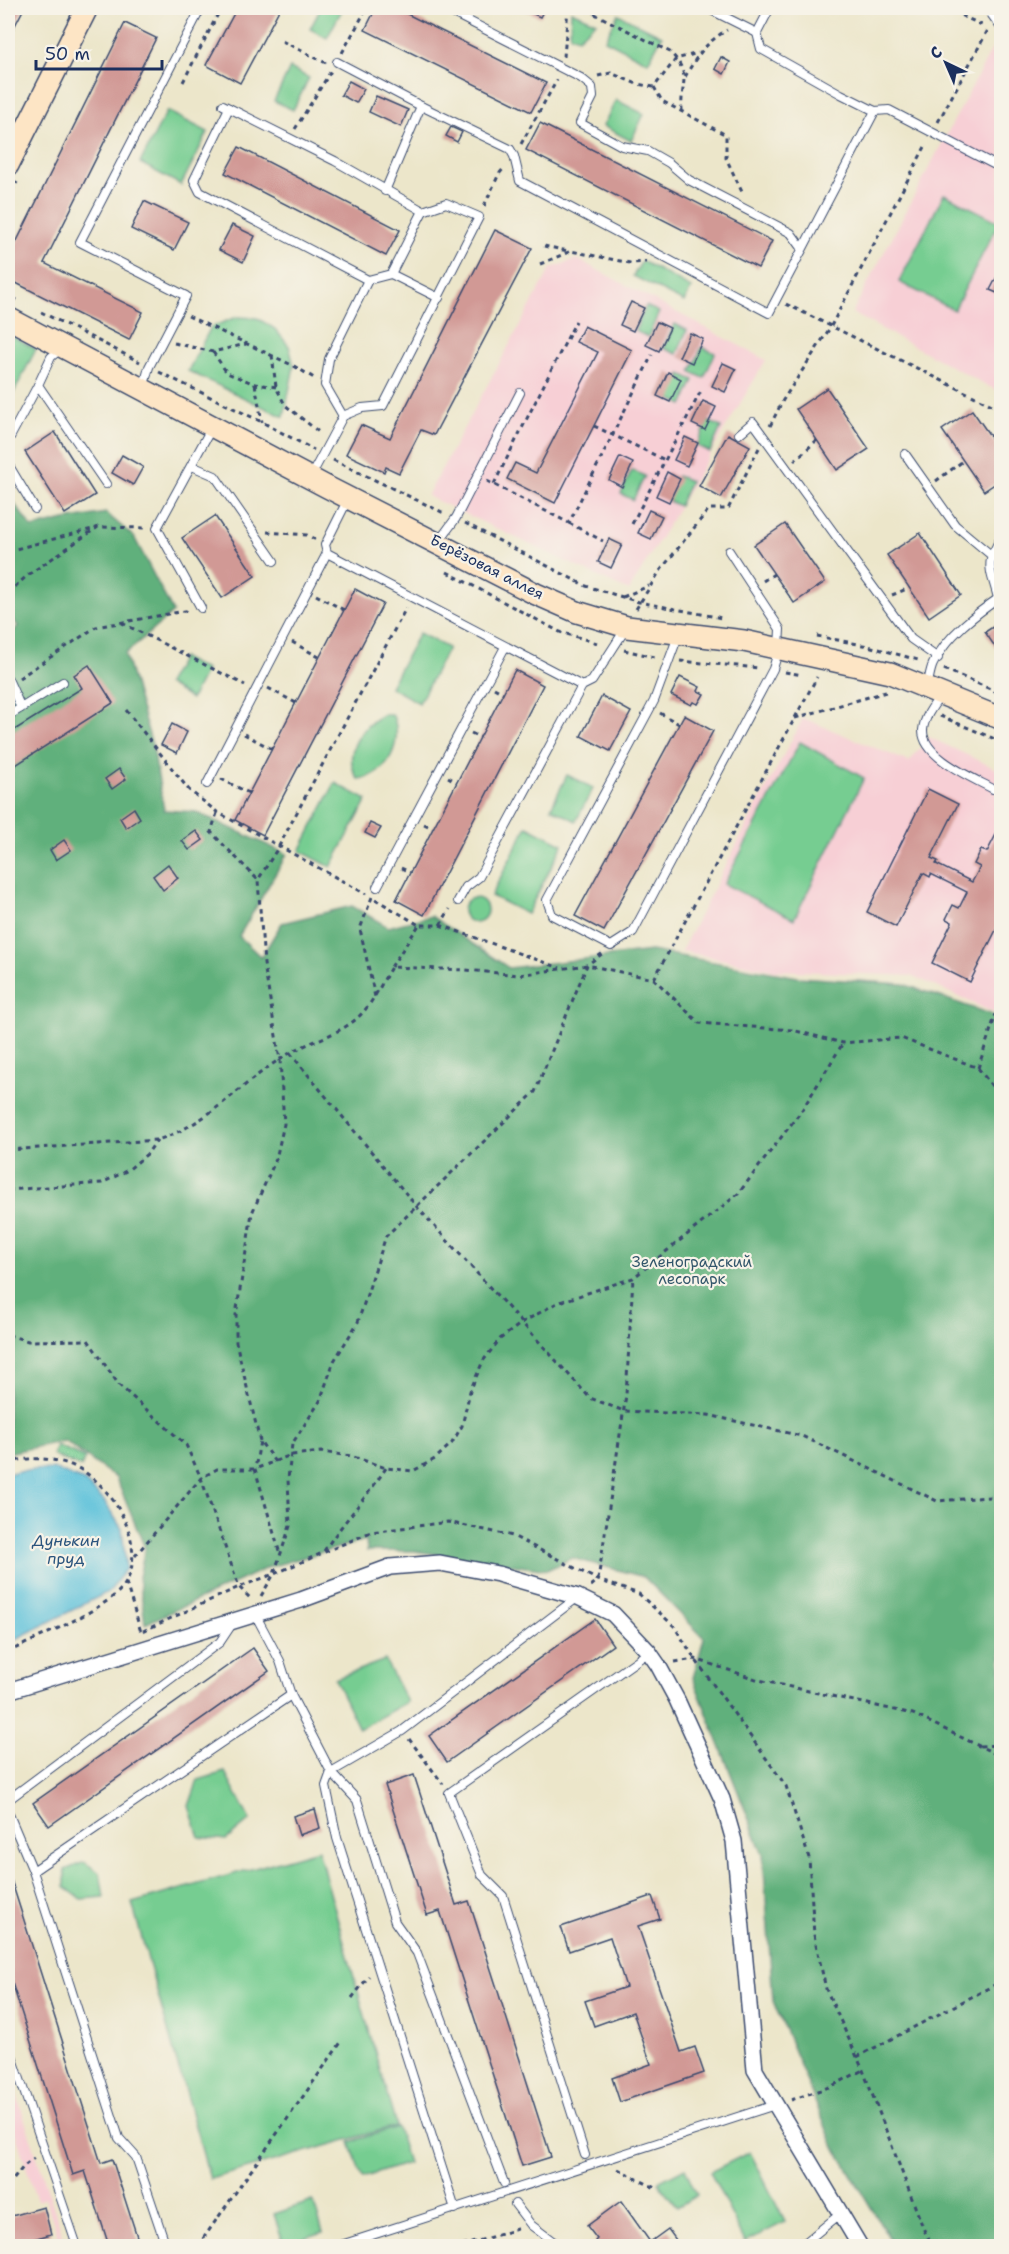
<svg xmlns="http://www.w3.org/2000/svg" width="1009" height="2254" viewBox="0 0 1009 2254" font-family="'Shantell Sans',sans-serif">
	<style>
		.built { fill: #f7cfd5 }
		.green { fill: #76cd91; stroke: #487e78; stroke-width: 1.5 }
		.forest { fill: #60b07b; stroke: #3e706c; stroke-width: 1.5 }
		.water { fill: #5cc1da; stroke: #3c789c; stroke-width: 1.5 }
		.building { fill: #d19995 }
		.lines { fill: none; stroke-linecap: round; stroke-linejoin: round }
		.lane-casing { stroke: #3a4a6e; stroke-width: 10 }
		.street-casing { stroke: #3a4a6e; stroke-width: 18 }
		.secondary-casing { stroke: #3a4a6e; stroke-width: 24 }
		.path { stroke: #3a4a6e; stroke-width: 3; stroke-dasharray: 4.5 4.5; stroke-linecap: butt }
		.lane { stroke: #fff; stroke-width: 8 }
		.street { stroke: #fff; stroke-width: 15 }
		.secondary { stroke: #fde5c5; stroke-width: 21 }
		.labels { text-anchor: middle; stroke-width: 4.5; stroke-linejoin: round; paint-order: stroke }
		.street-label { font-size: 15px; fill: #1b2f5e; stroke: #f7f3e8 }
		.park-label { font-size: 15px; fill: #32566b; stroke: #f7f3e8 }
		.water-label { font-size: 16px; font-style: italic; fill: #2b547d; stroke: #f7f3e8 }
	</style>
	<rect width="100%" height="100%" fill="#f7f3e8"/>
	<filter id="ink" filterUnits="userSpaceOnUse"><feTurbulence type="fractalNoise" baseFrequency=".0167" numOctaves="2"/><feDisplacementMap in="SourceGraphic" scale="12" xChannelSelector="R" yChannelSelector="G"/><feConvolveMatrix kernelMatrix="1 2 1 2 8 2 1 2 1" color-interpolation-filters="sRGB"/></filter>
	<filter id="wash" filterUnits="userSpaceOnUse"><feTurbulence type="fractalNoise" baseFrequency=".008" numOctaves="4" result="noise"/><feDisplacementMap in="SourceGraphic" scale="24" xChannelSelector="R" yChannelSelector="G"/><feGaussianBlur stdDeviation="1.35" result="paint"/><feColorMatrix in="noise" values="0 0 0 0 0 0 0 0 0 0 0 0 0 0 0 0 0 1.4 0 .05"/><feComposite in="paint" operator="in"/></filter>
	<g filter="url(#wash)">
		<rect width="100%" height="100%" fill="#ece6ca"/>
		<!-- built -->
		<g class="built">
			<path d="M993,47L1001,51V393L852,313Z"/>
			<path d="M577,259L766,360L629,591L427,496L551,268Z"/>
			<path d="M803,718L909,762L929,737L1001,771V1016L913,976L773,970L681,951Z"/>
			<path d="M8,2068L66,2246H47L60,2242L45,2198L37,2201L8,2111Z"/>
		</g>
		<!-- green -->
		<g class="green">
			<path d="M321,8H343L327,38L310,29Z"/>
			<path d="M571,11L596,22L578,38L570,35Z"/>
			<path d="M618,14L662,36L648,62L605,40Z"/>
			<path d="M290,68L309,78L293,110L274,101Z"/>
			<path d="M616,100L644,114L631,141L603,126Z"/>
			<path d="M167,111L208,132L181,185L140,163Z"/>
			<path d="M944,194L999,222L954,310L899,282Z"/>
			<path d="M642,261L691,288L684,302L633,276Z"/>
			<path d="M646,306L659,312L648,337L635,331Z"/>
			<path d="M237,317L257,318L275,329L289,346L294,366L284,417L188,371L211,327Z"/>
			<path d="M675,324L687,330L677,354L663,348Z"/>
			<path d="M8,334L36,349L8,404Z"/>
			<path d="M702,347L715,353L704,378L691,372Z"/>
			<path d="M681,374L694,380L683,405L670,399Z"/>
			<path d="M708,421L721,427L710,452L697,446Z"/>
			<path d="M632,470L645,476L633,500L621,494Z"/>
			<path d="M677,476L690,481L679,506L666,500Z"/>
			<path d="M419,633L448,648L419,703L390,687Z"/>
			<path d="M182,658L206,670L191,699L167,684Z"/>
			<path d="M384,714H392C405,740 388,777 358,779C341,754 361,726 384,714Z"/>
			<path d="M800,742L864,778L794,919L724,884Z"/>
			<path d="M567,775L593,788L576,821L551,808Z"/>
			<path d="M335,783L367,800L331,867L300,851Z"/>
			<path d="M527,826L563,844L527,914L491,896Z"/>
			<circle cx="475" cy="910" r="12"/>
			<path d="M56,1445L85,1458L81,1467L52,1455Z"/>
			<path d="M385,1660L407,1702L359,1729L335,1679Z"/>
			<path d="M225,1772L250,1820L226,1840L199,1837L189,1806L198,1780Z"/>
			<path d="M318,1850L396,2126L210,2179L132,1903Z"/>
			<path d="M84,1862L100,1873L104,1897L81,1899L65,1887V1870Z"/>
			<path d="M397,2127L408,2163L362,2178L350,2142Z"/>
			<path d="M750,2152L785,2222L745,2242L710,2172Z"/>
			<path d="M685,2168L697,2195L677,2207L658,2182Z"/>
			<path d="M313,2201L323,2232L284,2245L274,2214Z"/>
		</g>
		<!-- forest -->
		<path class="forest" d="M8,495L32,528L65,520L106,513L134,537L173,612L125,654L153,748L164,810L196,812L287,854L239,936L261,957L282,923L352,906L388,927L431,916L509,968L651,951L798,977L903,984L990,1014L1001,1020V2246H894L832,2142L773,2001L763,1855L693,1678L704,1638L644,1577L572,1558L547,1570L414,1551H367L366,1540L269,1567L145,1624L139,1577L145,1548L116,1478L64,1441L8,1453V638L18,626L8,613Z"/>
		<!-- water -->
		<path class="water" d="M54,1469L84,1481L104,1501L122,1529L126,1568L110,1591L8,1643V1474L18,1471Z"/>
		<g id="blocks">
			<!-- building -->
			<g class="building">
				<path d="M8,8H24L8,39Z"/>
				<path d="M237,8H280L240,83L206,65Z"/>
				<path d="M376,8H395L546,83L531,112L365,30Z"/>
				<path d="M521,8H545L540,17Z"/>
				<path d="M125,23L156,38L44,263L143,312L129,340L8,279V259Z"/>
				<path d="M721,57L730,62L724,74L715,69Z"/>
				<path d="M349,81L364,89L356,103L341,95Z"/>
				<path d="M376,96L408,110L401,127L369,112Z"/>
				<path d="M540,123L772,241L758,268L526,150Z"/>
				<path d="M451,127L462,132L457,142L446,136Z"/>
				<path d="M239,147L400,230L386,256L225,173Z"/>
				<path d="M144,201L188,222L174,250L131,229Z"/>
				<path d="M232,225L255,236L243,262L219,250Z"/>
				<path d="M495,230L532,248L434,435L421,430L399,473L386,467L384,472L346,454L361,425L390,438Z"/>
				<path d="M999,273L1002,274V295L990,290Z"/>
				<path d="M631,302L644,308L633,331L620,325Z"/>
				<path d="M657,322L670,328L659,351L646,345Z"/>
				<path d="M584,326L632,350L555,503L507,479L515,463L536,473L598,352L576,342Z"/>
				<path d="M690,333L703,339L692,363L679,357Z"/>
				<path d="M723,363L736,369L725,392L712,386Z"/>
				<path d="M668,372L681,379L670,402L657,396Z"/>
				<path d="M827,388L869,449L837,470L796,409Z"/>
				<path d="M703,401L716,407L705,430L692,424Z"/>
				<path d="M972,410L1002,453V479L984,491L942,430Z"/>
				<path d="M55,432L95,495L65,514L25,452Z"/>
				<path d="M728,434L750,446L721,498L699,486Z"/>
				<path d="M685,437L698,443L687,466L674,460Z"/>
				<path d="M122,455L143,467L133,485L112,473Z"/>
				<path d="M620,457L633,463L622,487L609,480Z"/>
				<path d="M667,472L680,479L669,502L656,496Z"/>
				<path d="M649,510L662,516L651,539L638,533Z"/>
				<path d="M215,516L255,576L222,598L182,538Z"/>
				<path d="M785,524L825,582L794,603L754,545Z"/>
				<path d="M920,533L961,595L929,617L887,555Z"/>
				<path d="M609,539L622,545L611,568L598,562Z"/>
				<path d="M355,589L383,604L263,835L235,820Z"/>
				<path d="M1002,621V657L985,632Z"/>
				<path d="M89,665L113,703L8,770V734L82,688L74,675Z"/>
				<path d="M515,670L543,685L424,915L396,900Z"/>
				<path d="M680,677L700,687L698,691L704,694L698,704L693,702L691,705L671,695Z"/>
				<path d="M602,696L631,712L610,751L581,736Z"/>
				<path d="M684,715L713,731L604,931L575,916Z"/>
				<path d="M172,724L187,732L177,753L161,745Z"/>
				<path d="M119,769L126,779L112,789L105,779Z"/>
				<path d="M928,789L958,804L931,858L938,861L936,864L972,882L980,867L974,864L981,850L987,852L1002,823V918L970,982L932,963L952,922L946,919L953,905L959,908L967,892L931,874L930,877L923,873L896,927L867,912Z"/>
				<path d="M134,808L140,818L126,828L120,818Z"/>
				<path d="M370,823L381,828L375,838L365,833Z"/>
				<path d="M196,831L203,840L189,850L182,841Z"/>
				<path d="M64,840L71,850L56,860L50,850Z"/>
				<path d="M168,864L178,878L163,890L153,876Z"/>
				<path d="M595,1619L613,1645L447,1762L429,1736Z"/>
				<path d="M253,1648L269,1671L49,1826L33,1803Z"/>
				<path d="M414,1775L456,1905L469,1901L551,2157L522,2166L440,1911L427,1915L385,1785Z"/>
				<path d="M315,1809L320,1828L299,1835L293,1816Z"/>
				<path d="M8,1870L101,2163L112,2159L140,2246H109L85,2171L73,2175L8,1970Z"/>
				<path d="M652,1896L660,1919L638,1926L681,2052L695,2047L704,2073L620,2102L612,2078L651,2064L633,2012L594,2026L585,2001L626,1987L610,1937L569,1951L561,1927Z"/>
				<path d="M621,2201L650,2242L668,2229L679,2244L676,2246H599L595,2241L597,2239L587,2226Z"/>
				<path d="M44,2207L51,2234L13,2245L8,2217Z"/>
			</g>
		</g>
	</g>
	<g filter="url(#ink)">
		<use href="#blocks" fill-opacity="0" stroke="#3a4a6e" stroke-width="1.5"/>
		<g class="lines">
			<defs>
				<g id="lane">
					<path d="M443,8L581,78L592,87L593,97L580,123L622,146L648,151L669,163L689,180L791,233L802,248"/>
					<path d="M707,8L757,33"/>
					<path d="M770,8L757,33L761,49L841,94L875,111L889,110L993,164"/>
					<path d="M987,8L1002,29"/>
					<path d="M464,18L470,8"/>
					<path d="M337,62L421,106L510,149L514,156L520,181L769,313L875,111"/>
					<path d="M223,105L335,161L423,211L446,203L479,217L383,406L362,408L343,416L311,476"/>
					<path d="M229,108L194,180L200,192L368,280L329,359L325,385L343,416"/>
					<path d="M385,191L421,106"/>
					<path d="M391,274L423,211"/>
					<path d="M368,280L391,274L439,298"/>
					<path d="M62,348L51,357L38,385L106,484"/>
					<path d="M143,389L149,367L186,296L80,242L201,8"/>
					<path d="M739,434L753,422L911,639L938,658"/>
					<path d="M8,441L38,385"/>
					<path d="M905,454L955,525L991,555"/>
					<path d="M8,464L35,509"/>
					<path d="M192,466L215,476L274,561"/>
					<path d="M348,499L325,545L327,553L582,686"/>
					<path d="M439,541L456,518L520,393"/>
					<path d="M998,598C990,567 984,566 1002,536"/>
					<path d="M201,608L157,528L212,427"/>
					<path d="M678,636L654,701L547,900L552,915L611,946L633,932L773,669L779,648L780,629L729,551"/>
					<path d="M8,679L21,708"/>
					<path d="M927,687C929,680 930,670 933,664C946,636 977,613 1002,596"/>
					<path d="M940,696C933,706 924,718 923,730C922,757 973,778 993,789"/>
					<path d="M8,716L63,682"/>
					<path d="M207,784L327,553"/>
					<path d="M377,887L505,647"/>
					<path d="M458,901L466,887L479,877L582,686L592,681L626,628"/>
					<path d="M255,1614L280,1661L291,1695L331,1772L357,1800L395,1922L417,1953L504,2183"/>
					<path d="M8,1800L220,1642L232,1624"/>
					<path d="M8,1812L33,1871L291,1695"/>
					<path d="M33,1871L119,2138L136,2157L166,2246"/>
					<path d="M8,2044L77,2246"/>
					<path d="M585,2155L503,1896L482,1875L449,1793L649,1652"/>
					<path d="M515,2204L531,2225L559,2246"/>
					<path d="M455,2209L337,1838L326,1786L331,1772L402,1731L578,1597"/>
					<path d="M338,2246L775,2105"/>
					<path d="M801,2246L840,2214"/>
				</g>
				<path id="street" d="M8,1691L301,1600L390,1567L440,1563L498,1574L578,1597L613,1614L649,1652L658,1665L677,1700L722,1799L734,1841L755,2070L860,2246"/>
				<g id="secondary">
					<path d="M8,165L87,8"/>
					<path d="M8,318L327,487L536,594L577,612L627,627L744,641L890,673L1002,719"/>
				</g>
			</defs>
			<!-- lane casing -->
			<use href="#lane" class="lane-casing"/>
			<!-- street casing -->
			<use href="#street" class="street-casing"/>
			<!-- secondary casing -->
			<use href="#secondary" class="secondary-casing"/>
			<!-- path -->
			<g class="path">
				<path d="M588,8L589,11L670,52C693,76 680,83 682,110"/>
				<path d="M945,8L984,26"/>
				<path d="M282,41L326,63"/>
				<path d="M342,53L367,8"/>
				<path d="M564,57L568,8"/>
				<path d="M598,76L611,73L637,84L654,87L676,59L698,53"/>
				<path d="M685,77C696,57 706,42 727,30"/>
				<path d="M183,82L221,8"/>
				<path d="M654,87L662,101L726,135V158L743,194"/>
				<path d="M938,122L988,30"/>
				<path d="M295,129L331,71"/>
				<path d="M521,144L557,80"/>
				<path d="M8,200L17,182"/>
				<path d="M484,206L499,174L505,167"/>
				<path d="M544,246L568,251"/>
				<path d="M540,264L571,251L630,263L646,262"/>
				<path d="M8,295L17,300"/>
				<path d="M786,304L1002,410"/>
				<path d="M41,312L140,362"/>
				<path d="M188,316L294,366L314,378"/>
				<path d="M174,343L213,352L246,344"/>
				<path d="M213,352L227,373L255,384L276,387"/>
				<path d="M272,355L276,387L285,405L320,433"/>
				<path d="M159,372L262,422L314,450"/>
				<path d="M255,384L262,422"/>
				<path d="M594,426L665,460"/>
				<path d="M770,426L783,400L830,328L927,143"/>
				<path d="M333,460L446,514"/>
				<path d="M794,461L817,440"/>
				<path d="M487,481L569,523L652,355"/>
				<path d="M936,481L963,461"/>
				<path d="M494,484L576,321"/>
				<path d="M465,523L586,586L639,602L722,618"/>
				<path d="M569,523L603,541"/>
				<path d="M632,524L702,389"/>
				<path d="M267,532L307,535L316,540"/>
				<path d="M8,551L96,528"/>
				<path d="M447,572L560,632L601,644"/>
				<path d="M763,581L774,574"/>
				<path d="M8,593L28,575L98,527L146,528"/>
				<path d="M316,595L344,610"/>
				<path d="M892,595L909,588"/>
				<path d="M623,597L649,586"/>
				<path d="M636,609L660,571L709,509H728L759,448"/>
				<path d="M122,623L245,685"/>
				<path d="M817,636L868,646L918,660"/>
				<path d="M292,642L319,657"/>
				<path d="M624,650L659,658"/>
				<path d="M680,661L760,668"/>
				<path d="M944,669L1002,694"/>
				<path d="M785,672L802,675"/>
				<path d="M19,678L96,627L190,610"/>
				<path d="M268,688L296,703"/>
				<path d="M494,688L503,693"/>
				<path d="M126,710L189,790L217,812L366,894"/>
				<path d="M660,713L679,724"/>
				<path d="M940,716L1002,742"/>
				<path d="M795,718L886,692"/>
				<path d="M471,733L480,737"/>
				<path d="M244,734L272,749"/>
				<path d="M448,777L457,782"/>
				<path d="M221,779L249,793"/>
				<path d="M217,813L211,832L258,880"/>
				<path d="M424,824L433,828"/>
				<path d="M401,868L410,872"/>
				<path d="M372,897L360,929L375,997"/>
				<path d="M375,899L419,925H440L560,968"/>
				<path d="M440,925L450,909"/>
				<path d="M391,967L419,925"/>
				<path d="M654,979L817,677"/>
				<path d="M290,1053L417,1207L590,1398L624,1411L708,1415L802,1436L937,1501L1002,1496"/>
				<path d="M978,1068L996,1014"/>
				<path d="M8,1150L157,1140C210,1124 243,1080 290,1053C309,1042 333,1036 351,1023C370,1010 380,986 391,967L466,970L519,975L587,965L654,979L699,1023L792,1030L843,1043L901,1038L978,1068L1002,1099"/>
				<path d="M8,1190L102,1183L128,1170L147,1154L157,1140"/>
				<path d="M8,1335L28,1341L88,1340L119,1385L186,1445L201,1478L239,1587L251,1599"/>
				<path d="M260,1441L236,1342V1315L252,1213L276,1159L284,1124L280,1060L264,964L258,880L279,846L406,608"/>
				<path d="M275,1462L260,1441L255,1469L280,1554"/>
				<path d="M8,1463C32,1455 65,1458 86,1473C118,1495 147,1548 125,1584C110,1608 36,1638 8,1652"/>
				<path d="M324,1551C343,1522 367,1497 386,1468"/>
				<path d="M135,1556L201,1478L217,1469H255L291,1455L321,1452L351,1456L386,1468L413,1471L435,1459L452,1443L462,1426L470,1391L483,1361L500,1339L523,1322L557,1303L633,1278L738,1194L802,1110L843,1043"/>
				<path d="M126,1583L141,1632"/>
				<path d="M591,1586L598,1580L626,1395L633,1278"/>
				<path d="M261,1596L274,1574L290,1526L288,1479L292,1444L320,1401L334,1361L358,1322L386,1236L535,1092L587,965L603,953"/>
				<path d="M143,1631L239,1587L274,1574L371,1532L448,1522L513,1536L598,1580L639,1594L674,1626L695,1659L786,1786L809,1858L814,1935L826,1989L863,2070L924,2230L932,2246"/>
				<path d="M675,1662L695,1659L759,1680L913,1714L1002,1757"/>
				<path d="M409,1739L443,1784"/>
				<path d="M980,1746L1002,1745"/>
				<path d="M352,1998L369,1976"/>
				<path d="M857,2057L1002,1981"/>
				<path d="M791,2100L832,2086L863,2070"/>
				<path d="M618,2169L655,2188"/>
				<path d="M8,2186L24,2166L34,2158"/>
				<path d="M198,2246L342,2041"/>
				<path d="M462,2246L520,2228"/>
			</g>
			<!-- lane -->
			<use href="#lane" class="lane"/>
			<!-- street -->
			<use href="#street" class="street"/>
			<!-- secondary -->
			<use href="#secondary" class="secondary"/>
		</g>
	</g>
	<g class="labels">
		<!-- street labels -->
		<g class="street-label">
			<text transform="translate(487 567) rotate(27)" y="5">Берёзовая аллея</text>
		</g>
		<!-- park labels -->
		<g class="park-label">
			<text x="692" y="1267">Зеленоградский<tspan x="692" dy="17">лесопарк</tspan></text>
		</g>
		<!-- water labels -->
		<g class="water-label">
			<text x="66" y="1546">Дунькин<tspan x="66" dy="18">пруд</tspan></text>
		</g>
	</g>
	<!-- margin -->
	<rect width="1009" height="2254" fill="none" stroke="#f7f3e8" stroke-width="30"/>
	<!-- north arrow -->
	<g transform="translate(946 63) rotate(316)" stroke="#f7f3e8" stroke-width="4.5" paint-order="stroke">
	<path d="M0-4.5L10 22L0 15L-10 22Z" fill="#1b2f5e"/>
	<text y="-9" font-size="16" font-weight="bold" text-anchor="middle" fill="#1b2f5e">С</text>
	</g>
	<!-- scale -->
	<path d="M36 60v9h126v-9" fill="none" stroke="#1b2f5e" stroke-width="3"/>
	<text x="45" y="60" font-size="18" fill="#1b2f5e" stroke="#f7f3e8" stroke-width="4.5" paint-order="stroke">50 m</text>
</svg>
